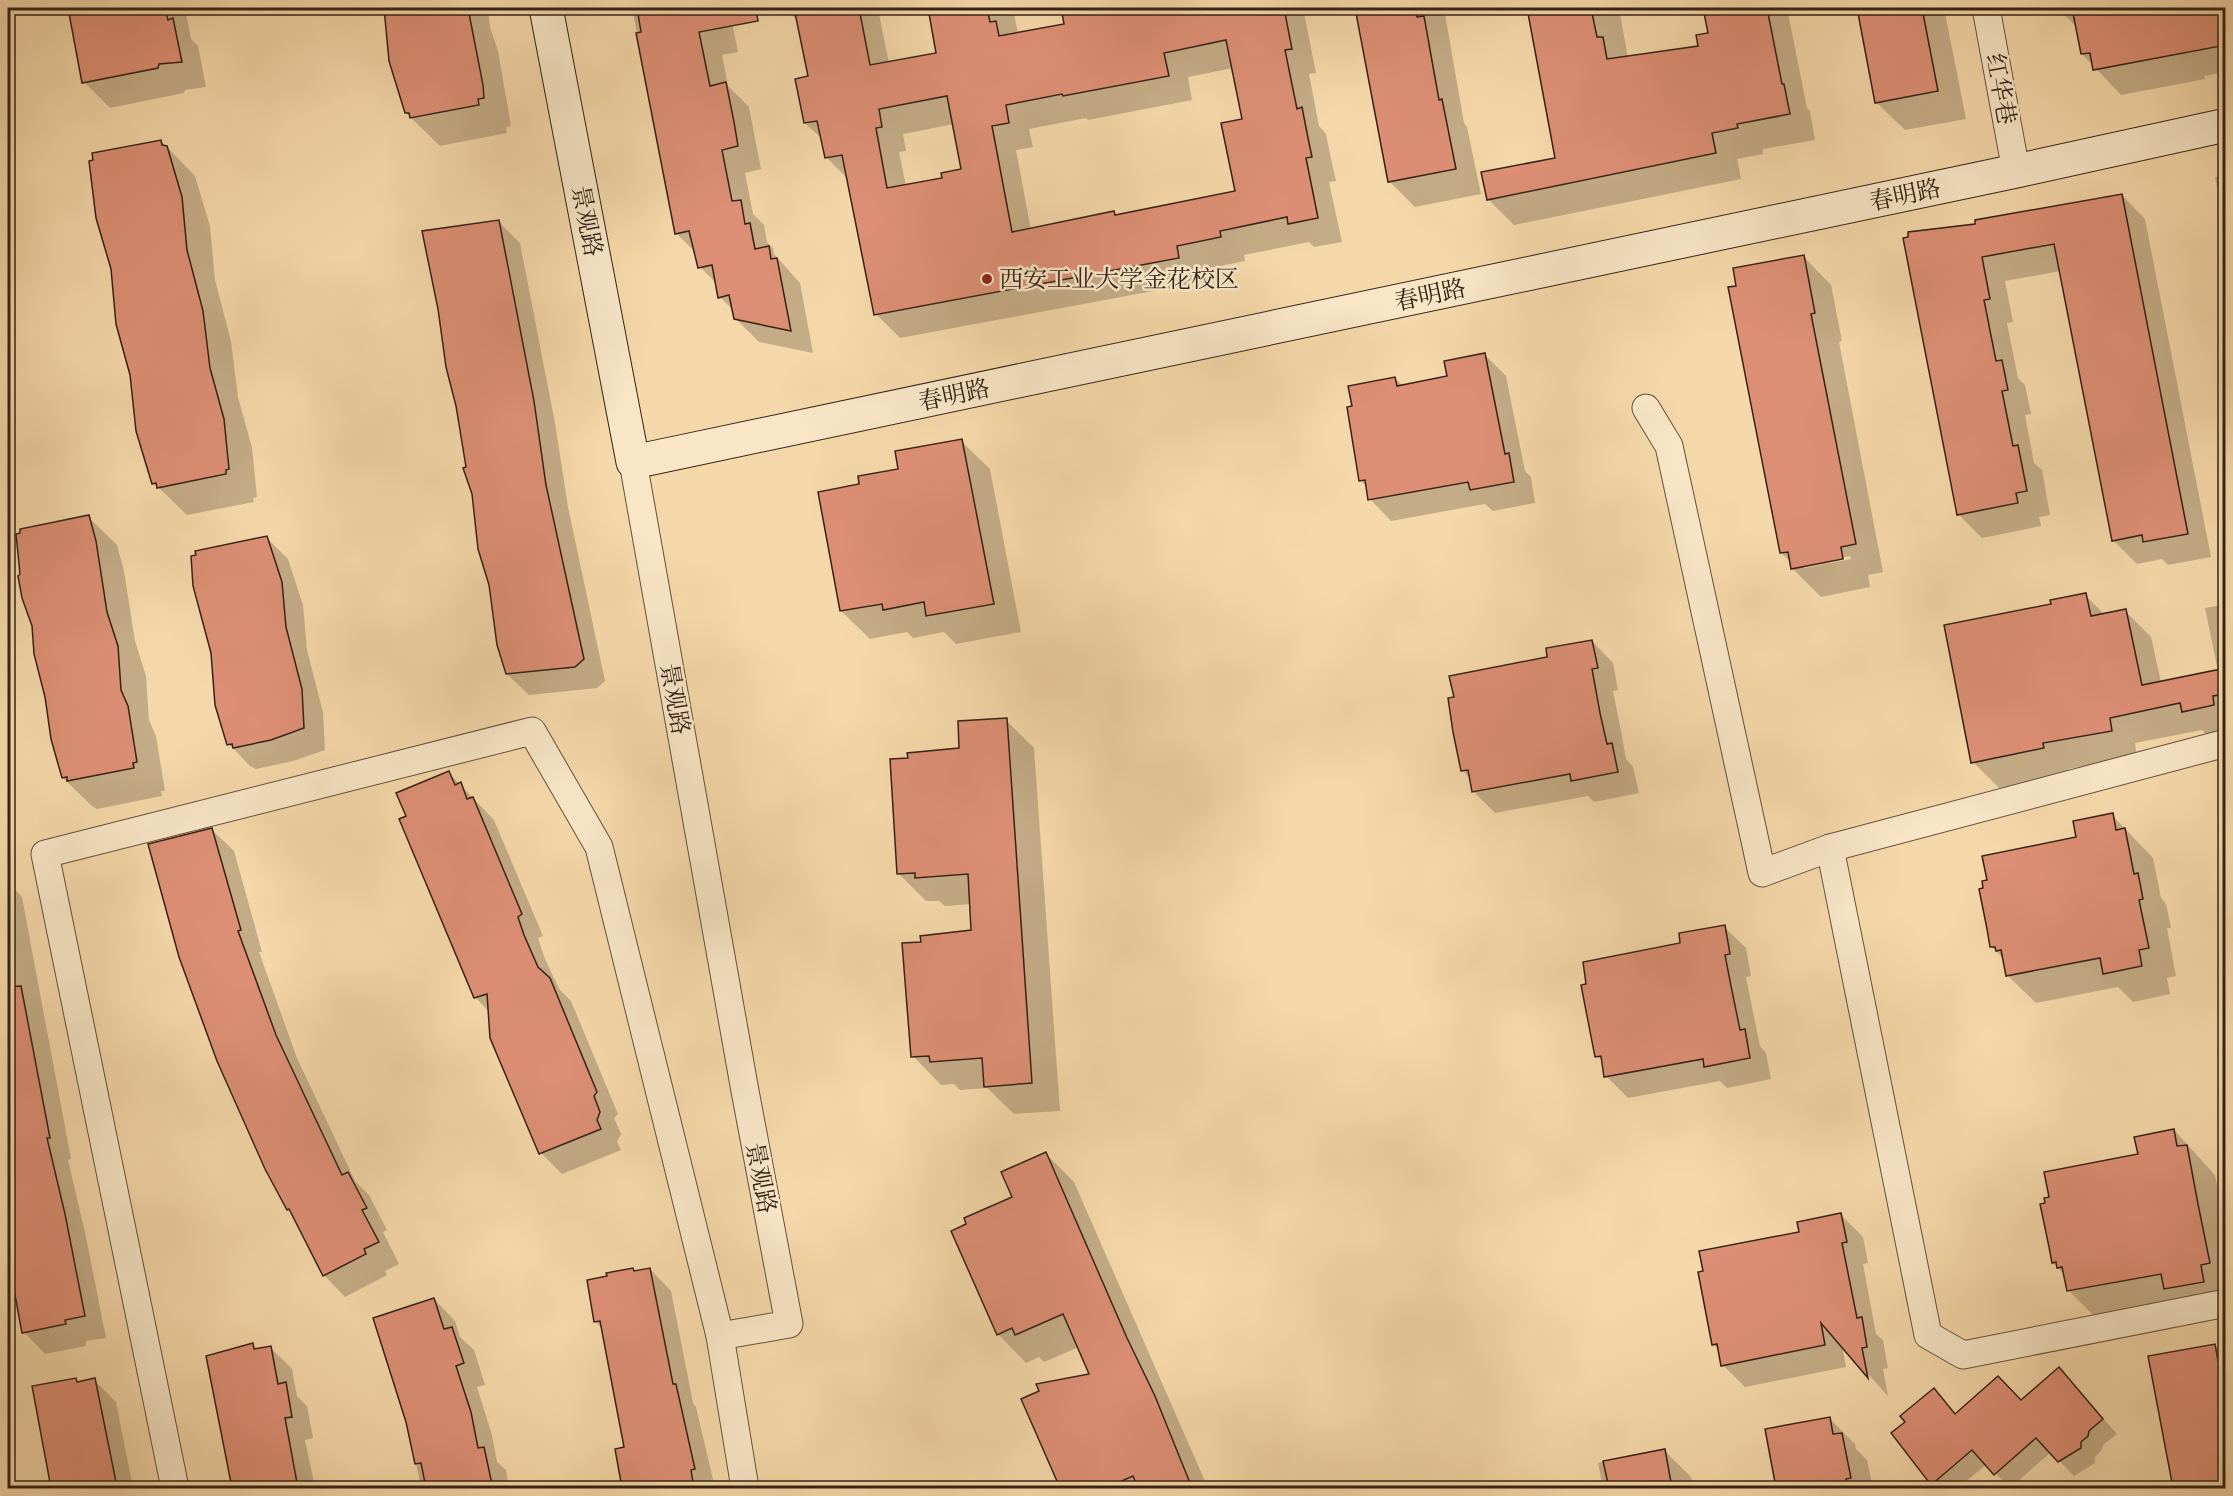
<svg xmlns="http://www.w3.org/2000/svg" width="2233" height="1496" viewBox="0 0 2233 1496" font-family="'Sorts Mill Goudy','Noto Serif SC',serif">
	<style>
		.shadow { fill: #0003; fill-rule: evenodd }
		.building { fill: #dd8f75; stroke: #362216; stroke-width: 1.5; fill-rule: evenodd }
		.lines { fill: none; stroke-linecap: round; stroke-linejoin: round }
		.street-casing { stroke: #66503b; stroke-width: 29 }
		.secondary-casing { stroke: #362216; stroke-width: 35 }
		.street { stroke: #f8e6c7; stroke-width: 27 }
		.secondary { stroke: #f8e6c7; stroke-width: 33 }
		.poi-dot { fill: #8f2418; stroke: #f8e6c7; stroke-width: 2 }
		.labels { text-anchor: middle; stroke-width: 5; stroke-linejoin: round; paint-order: stroke }
		.street-label { font-size: 24px; fill: #362216; stroke: #f8e6c7 }
		.poi-label { font-size: 24px; fill: #362216; stroke: #f8e6c7; text-anchor: start }
	</style>
	<rect width="100%" height="100%" fill="#f5d8a9"/>
	<filter id="stains"><feTurbulence type="fractalNoise" baseFrequency=".00333" numOctaves="4"/><feColorMatrix values="0 0 0 0 .2 0 0 0 0 .09 0 0 0 0 .02 0 0 0 .5 -.17"/></filter>
	<radialGradient id="worn" r=".72"><stop offset=".6" stop-color="#630" stop-opacity="0"/><stop offset="1" stop-color="#630" stop-opacity=".3"/></radialGradient>
	<!-- shadow -->
	<g class="shadow">
		<path d="M69,8H185L191,39L198,46L206,87L185,90L184,93L110,108L84,82Z"/>
		<path d="M384,8H488L490,27L498,51L511,126L506,127L507,133L440,146L406,113Z"/>
		<path d="M632,8H729L738,52L722,55L728,86L749,107L761,169L745,173L753,214L764,225L767,242L773,248L774,254L800,283L813,353L759,342L736,319L734,311L720,297L718,285L700,267L696,253L676,233Z"/>
		<path d="M785,8H915L879,14L889,63L938,54L929,8H1013L1018,34L1066,25L1062,8H1164L1165,10L1176,8H1303L1316,73L1309,74L1319,126L1326,134L1332,163L1336,181L1329,182L1342,242L1314,247L1309,242L1244,255L1245,261L1200,270L1202,282L900,338L876,314L849,180L826,157L823,140L805,123L809,77L798,21ZM1233,68L1243,121L1237,192L1117,216L1114,213L1031,230L1016,150L1033,147L1029,129L1086,118L1088,120L1192,100L1188,77ZM954,124L963,170L943,179L906,186L899,152L906,151L903,134Z"/>
		<path d="M1356,8H1444L1464,123L1467,127L1481,194L1415,207L1389,181Z"/>
		<path d="M1528,8H1619L1628,58L1700,48L1710,34L1705,8H1787L1807,108L1810,111L1815,140L1763,149V154L1737,159L1741,179L1514,225L1488,199L1557,159Z"/>
		<path d="M1859,8H1944L1966,119L1905,130L1876,102Z"/>
		<path d="M2057,8H2226V72L2204,76L2205,79L2121,95L2082,54L2077,27Z"/>
		<path d="M161,141L195,176L210,226L215,280L231,341L238,397L252,448L257,497L253,498L254,502L187,515L154,483Z"/>
		<path d="M2226,175V235L2215,177Z"/>
		<path d="M2122,195L2145,219L2211,557L2168,565L2162,559L2137,564L2113,540L2061,271L2005,281L2013,322L2007,323L2018,378L2025,385L2031,414L2025,415L2034,463L2042,470L2050,515L2039,517L2041,526L1982,538L1958,514L1977,225Z"/>
		<path d="M498,221L520,243L555,423L568,507L605,681L597,688L529,695L507,674L468,469Z"/>
		<path d="M1803,256L1831,285L1842,341L1839,342L1883,572L1868,575L1870,587L1821,597L1792,568V563L1781,553L1738,287ZM1850,556L1851,559L1804,568V565Z"/>
		<path d="M1485,355L1506,376L1525,471L1531,477L1535,503L1493,511L1485,504L1391,521L1370,499L1368,488L1360,480L1354,407L1395,378L1403,386L1449,377Z"/>
		<path d="M961,441L990,469L1021,632L956,644L944,632L913,638L907,632L870,639L841,611L860,486L900,471Z"/>
		<path d="M88,517L117,545L124,571L135,641L146,676L149,720L156,736L165,791H161L162,796L97,809L92,806L63,778Z"/>
		<path d="M266,537L288,559L303,605L307,650L323,712L325,750L293,761L256,769L250,766L229,744L197,556Z"/>
		<path d="M2085,595L2105,615L2125,611L2151,637L2161,682L2218,671L2205,608L2226,604V733L2209,737L2202,730L2135,743L2137,756L2068,769L2069,774L1999,788L1973,762L2053,605Z"/>
		<path d="M1592,641L1613,663L1618,690L1613,691L1622,736L1626,759L1633,767L1639,793L1594,802L1588,796L1495,813L1473,791L1471,779L1462,770Z"/>
		<path d="M1006,720L1034,748L1060,1111L1014,1114L987,1088L960,1090L954,1084L941,1085L913,1056L922,943L973,931L971,904L945,906L939,901H926L898,873L961,750Z"/>
		<path d="M449,773L494,820L543,936L538,938L545,959L559,989L571,1001L618,1114L614,1118L621,1134L617,1142L621,1150L562,1174L541,1153L489,1012L475,997L408,817Z"/>
		<path d="M2112,815L2153,858L2161,898L2166,904L2171,928H2167L2176,976L2167,978L2170,994L2133,1002L2118,987L2036,1003L2007,975L2004,959L1992,947L2078,839Z"/>
		<path d="M212,830L234,851L262,952H259L297,1058L355,1181L369,1195L387,1230L383,1232L399,1264L385,1271L387,1275L345,1297L324,1275L294,1215L288,1209Z"/>
		<path d="M8,882L22,897L71,1159L68,1160L86,1237L106,1338L86,1341V1346L45,1354L24,1332L8,1249Z"/>
		<path d="M1724,927L1746,948L1751,976L1746,977L1760,1046L1766,1053L1771,1079L1727,1088L1720,1081L1628,1098L1606,1076L1604,1063L1597,1056L1682,944Z"/>
		<path d="M2174,1130L2215,1175L2226,1229V1311L2097,1319L2068,1290L2065,1275L2053,1263L2140,1155Z"/>
		<path d="M1046,1154L1074,1182L1208,1488H1062L1023,1400L1091,1375L1079,1347L1044,1362L1039,1357L1026,1363L998,1334L1014,1198Z"/>
		<path d="M1841,1215L1863,1237L1868,1263L1863,1264L1876,1334L1883,1340L1888,1368L1883,1369L1888,1396L1842,1345L1846,1367L1745,1387L1723,1365L1720,1351L1713,1344L1800,1233Z"/>
		<path d="M650,1269L671,1291L693,1403L696,1407L715,1488H626L623,1486L626,1449L603,1329L596,1322L633,1270L635,1272Z"/>
		<path d="M434,1299L455,1321L460,1337L474,1350L485,1385L477,1387L492,1435L497,1462L506,1470L509,1488H421L408,1422Z"/>
		<path d="M253,1345L258,1350L270,1347L292,1369L297,1396L307,1406L313,1438L305,1440L315,1488H233L208,1357Z"/>
		<path d="M2214,1345L2226,1357V1488H2174L2150,1357Z"/>
		<path d="M2059,1369L2117,1434L2103,1445L2102,1450L2095,1457V1463L2074,1476L2051,1452L2010,1488L1987,1464L1958,1488H1937L1932,1484L1907,1422L1934,1390L1956,1415L2021,1401Z"/>
		<path d="M76,1380L79,1383L94,1380L116,1402L133,1488H52L33,1388Z"/>
		<path d="M1830,1419L1855,1444L1856,1449L1867,1460L1873,1488H1778L1767,1430Z"/>
		<path d="M1664,1450L1691,1477L1695,1488H1603L1598,1463Z"/>
		<path d="M1497,1484L1501,1488H1476Z"/>
	</g>
	<!-- building -->
	<g class="building">
		<path d="M68,8H165L168,20L173,18L182,62L159,64L158,68L82,83Z"/>
		<path d="M384,8H468L483,85L484,98L478,99L479,105L410,118L409,113H405L389,61Z"/>
		<path d="M637,8H756L758,21L699,32L710,86L726,82L734,122L738,146L722,150L732,201L741,200L745,224L750,223L755,249L769,246L771,259L777,258L791,331L734,319L729,295L718,298L712,265L698,268L689,231L675,234L636,33L641,32Z"/>
		<path d="M794,8H859L870,65L936,53L928,8H987L990,22L996,21L999,36L1064,24L1061,8H1284L1292,49L1285,50L1297,109L1302,107L1308,138L1312,157L1306,158L1318,218L1288,224L1287,217L1220,231L1221,237L1177,246L1179,258L874,315L842,155L825,158L817,121L804,123L795,79L808,76ZM1226,40L1242,119L1221,123L1235,191L1115,215L1114,211L1012,232L992,126L1009,123L1006,105L1062,94L1063,96L1169,76L1164,53ZM947,96L961,169L941,173L942,178L887,188L876,128L882,127L879,109Z"/>
		<path d="M1355,8H1415L1417,17L1424,16L1439,100L1442,99L1456,169L1388,182Z"/>
		<path d="M1527,8H1591L1597,37H1603L1607,59L1698,46L1696,35L1708,33L1703,8H1767L1782,84H1784L1790,114L1737,124L1738,128L1712,133L1716,153L1487,200L1481,172L1555,158Z"/>
		<path d="M1857,8H1922L1938,91L1875,103Z"/>
		<path d="M2072,8H2226V45L2093,70L2090,53L2081,54Z"/>
		<path d="M161,140L162,145L167,146L182,197L187,250L203,311L210,368L224,419L229,469L226,470V474L157,488L156,483L152,484L136,431L130,375L116,324L111,269L96,218L89,161L93,160L92,153Z"/>
		<path d="M2122,194L2188,534L2143,542L2142,535L2112,541L2054,244L1982,257L1990,299L1984,300L1996,361L2002,360L2008,390L2002,391L2013,446L2018,445L2027,491L2016,493L2018,503L1957,515L1903,238L1908,237V232L1975,224V220Z"/>
		<path d="M499,220L534,401L546,485L584,659L575,667L506,674L497,645L489,585L478,549L472,494L463,468L466,467L456,406L446,367L438,309L422,231Z"/>
		<path d="M1804,255L1815,313L1811,314L1856,544L1841,547L1843,559L1791,569L1788,552L1780,553L1728,287L1736,286L1733,268Z"/>
		<path d="M1485,353L1505,454L1509,453L1514,482L1470,490L1468,482L1368,500L1365,480L1359,481L1347,407L1352,406L1348,386L1395,377L1397,386L1447,376L1444,361Z"/>
		<path d="M962,439L994,604L926,616L924,602L883,610L882,604L840,611L818,492L859,484L858,476L898,469L895,451Z"/>
		<path d="M89,515L96,541L107,612L118,646L121,690L128,706L137,762L133,763L134,768L67,781V777L62,778L51,739L45,697L34,654L32,626L22,598L18,576L20,574L16,534L20,533V529Z"/>
		<path d="M267,536L282,582L286,627L302,689L304,728L271,740L233,748L232,744L227,745L215,705L211,653L193,586L191,556L196,555L195,551Z"/>
		<path d="M2086,593L2091,616L2126,609L2142,685L2226,668V694L2213,696L2214,705L2182,712L2180,703L2110,718L2112,731L2043,743L2044,748L1971,763L1944,625L2051,604L2050,600Z"/>
		<path d="M1592,640L1598,668L1592,669L1600,713L1607,744L1612,743L1618,772L1571,781L1570,774L1472,792L1468,770L1461,771L1453,732L1448,698L1454,697L1449,676L1547,657L1546,648Z"/>
		<path d="M1007,718L1032,1083L984,1087L982,1058L930,1062L929,1056L911,1057L902,943L921,942L920,936L971,930L968,874L915,878V873L897,874L890,759L908,758L907,753L959,748L958,721Z"/>
		<path d="M449,771L455,785L461,782L467,799L473,797L522,914L518,917L524,935L538,967L550,978L597,1092L594,1096L600,1112L597,1120L601,1129L539,1154L490,1038L487,994L474,998L399,819L406,816L396,793Z"/>
		<path d="M2113,813L2116,830L2125,828L2134,874L2138,873L2143,899L2139,900L2149,948L2139,950L2142,966L2103,974L2100,958L2006,976L2001,950L1996,951L1995,947H1990L1987,929L1979,889L1983,888L1982,881L1987,880L1982,856L2076,837L2073,821Z"/>
		<path d="M212,828L241,930L238,931L276,1035L342,1175L348,1172L367,1208L362,1210L379,1242L364,1249L366,1254L323,1276L289,1209L287,1210L265,1169L217,1061L179,957L148,844Z"/>
		<path d="M1725,925L1730,954L1725,955L1731,986L1740,1030L1745,1029L1750,1058L1704,1067L1703,1059L1604,1077L1601,1056L1595,1057L1581,985L1586,984L1583,962L1680,943L1679,933Z"/>
		<path d="M21,986L50,1138H47L65,1214L85,1316L65,1320L66,1324L22,1333L8,1257V987Z"/>
		<path d="M2174,1129L2177,1146L2187,1145L2198,1204L2210,1263L2201,1265L2204,1282L2164,1289L2161,1274L2067,1291L2062,1267L2057,1268L2056,1262L2052,1263L2049,1247L2040,1204L2045,1203L2044,1198L2049,1197L2044,1172L2138,1154L2134,1137Z"/>
		<path d="M1046,1152L1127,1338L1155,1396L1192,1488H1138L1133,1476L1106,1488H1060L1021,1399L1039,1391L1036,1384L1089,1374L1063,1314L1015,1335L1012,1328L997,1335L951,1231L966,1224L964,1218L1012,1197L1001,1172Z"/>
		<path d="M1841,1213L1847,1242L1842,1243L1857,1318L1862,1317L1867,1347L1862,1348L1868,1378L1821,1323L1825,1345L1721,1366L1717,1344L1712,1345L1698,1272L1703,1271L1699,1251L1799,1232L1797,1222Z"/>
		<path d="M633,1268L634,1271L650,1268L673,1384H676L695,1469L691,1470L694,1488H622L615,1449L624,1447L600,1321L594,1322L587,1280L607,1276L606,1273Z"/>
		<path d="M434,1298L444,1329L452,1327L464,1363L456,1366L471,1412L478,1448L484,1447L492,1484L485,1486L486,1488H426L421,1463L415,1464L406,1422L373,1318Z"/>
		<path d="M253,1343L254,1349L271,1346L278,1384L286,1382L292,1417L285,1418L298,1488H232L206,1356Z"/>
		<path d="M2215,1344L2218,1361L2226,1360V1488H2173L2148,1356Z"/>
		<path d="M2059,1367L2103,1419L2089,1431L2088,1436L2081,1442V1448L2058,1462L2036,1438L1994,1475L1972,1450L1931,1485L1891,1433L1905,1422L1900,1416L1934,1388L1955,1414L1998,1376L2021,1400Z"/>
		<path d="M76,1378L77,1382L95,1378L116,1482L96,1486L97,1488H51L32,1386Z"/>
		<path d="M1830,1417L1833,1434L1842,1433L1851,1478L1846,1479L1847,1488H1776L1765,1429Z"/>
		<path d="M1665,1449L1672,1488H1609L1603,1461Z"/>
	</g>
	<g class="lines">
		<defs>
			<g id="street">
				<path d="M1986,8L2016,171"/>
				<path d="M1646,408L1669,446L1762,873L1830,848L2226,743"/>
				<path d="M633,462L745,1091L789,1324L720,1336"/>
				<path d="M1830,848L1928,1335L1963,1355L2226,1303"/>
				<path d="M175,1488L45,854L532,731L599,847L720,1336L745,1488"/>
			</g>
			<path id="secondary" d="M546,8L633,462L2016,171L2226,125"/>
		</defs>
		<!-- street casing -->
		<use href="#street" class="street-casing"/>
		<!-- secondary casing -->
		<use href="#secondary" class="secondary-casing"/>
		<!-- street -->
		<use href="#street" class="street"/>
		<!-- secondary -->
		<use href="#secondary" class="secondary"/>
	</g>
	<!-- markers -->
	<circle class="poi-dot" cx="987" cy="279" r="6"/>
	<g class="labels">
		<!-- street labels -->
		<g class="street-label">
			<text transform="translate(2001 89) rotate(80)" y="8">红华巷</text>
			<text transform="translate(1905 195) rotate(-12)" y="8">春明路</text>
			<text transform="translate(587 221) rotate(79)" y="8">景观路</text>
			<text transform="translate(1430 295) rotate(-12)" y="8">春明路</text>
			<text transform="translate(954 395) rotate(-12)" y="8">春明路</text>
			<text transform="translate(675 699) rotate(80)" y="8">景观路</text>
			<text transform="translate(761 1178) rotate(79)" y="8">景观路</text>
		</g>
		<!-- poi labels -->
		<g class="poi-label">
			<text x="999" y="287">西安工业大学金花校区</text>
		</g>
	</g>
	<!-- margin -->
	<rect width="2233" height="1496" fill="none" stroke="#f5d8a9" stroke-width="30"/>
	<rect x="9" y="9" width="2215" height="1478" fill="none" stroke="#362216" stroke-width="3"/>
	<rect x="15" y="15" width="2203" height="1466" fill="none" stroke="#362216" stroke-width="1.5"/>
	<rect width="100%" height="100%" filter="url(#stains)"/>
	<rect width="100%" height="100%" fill="url(#worn)"/>
</svg>
